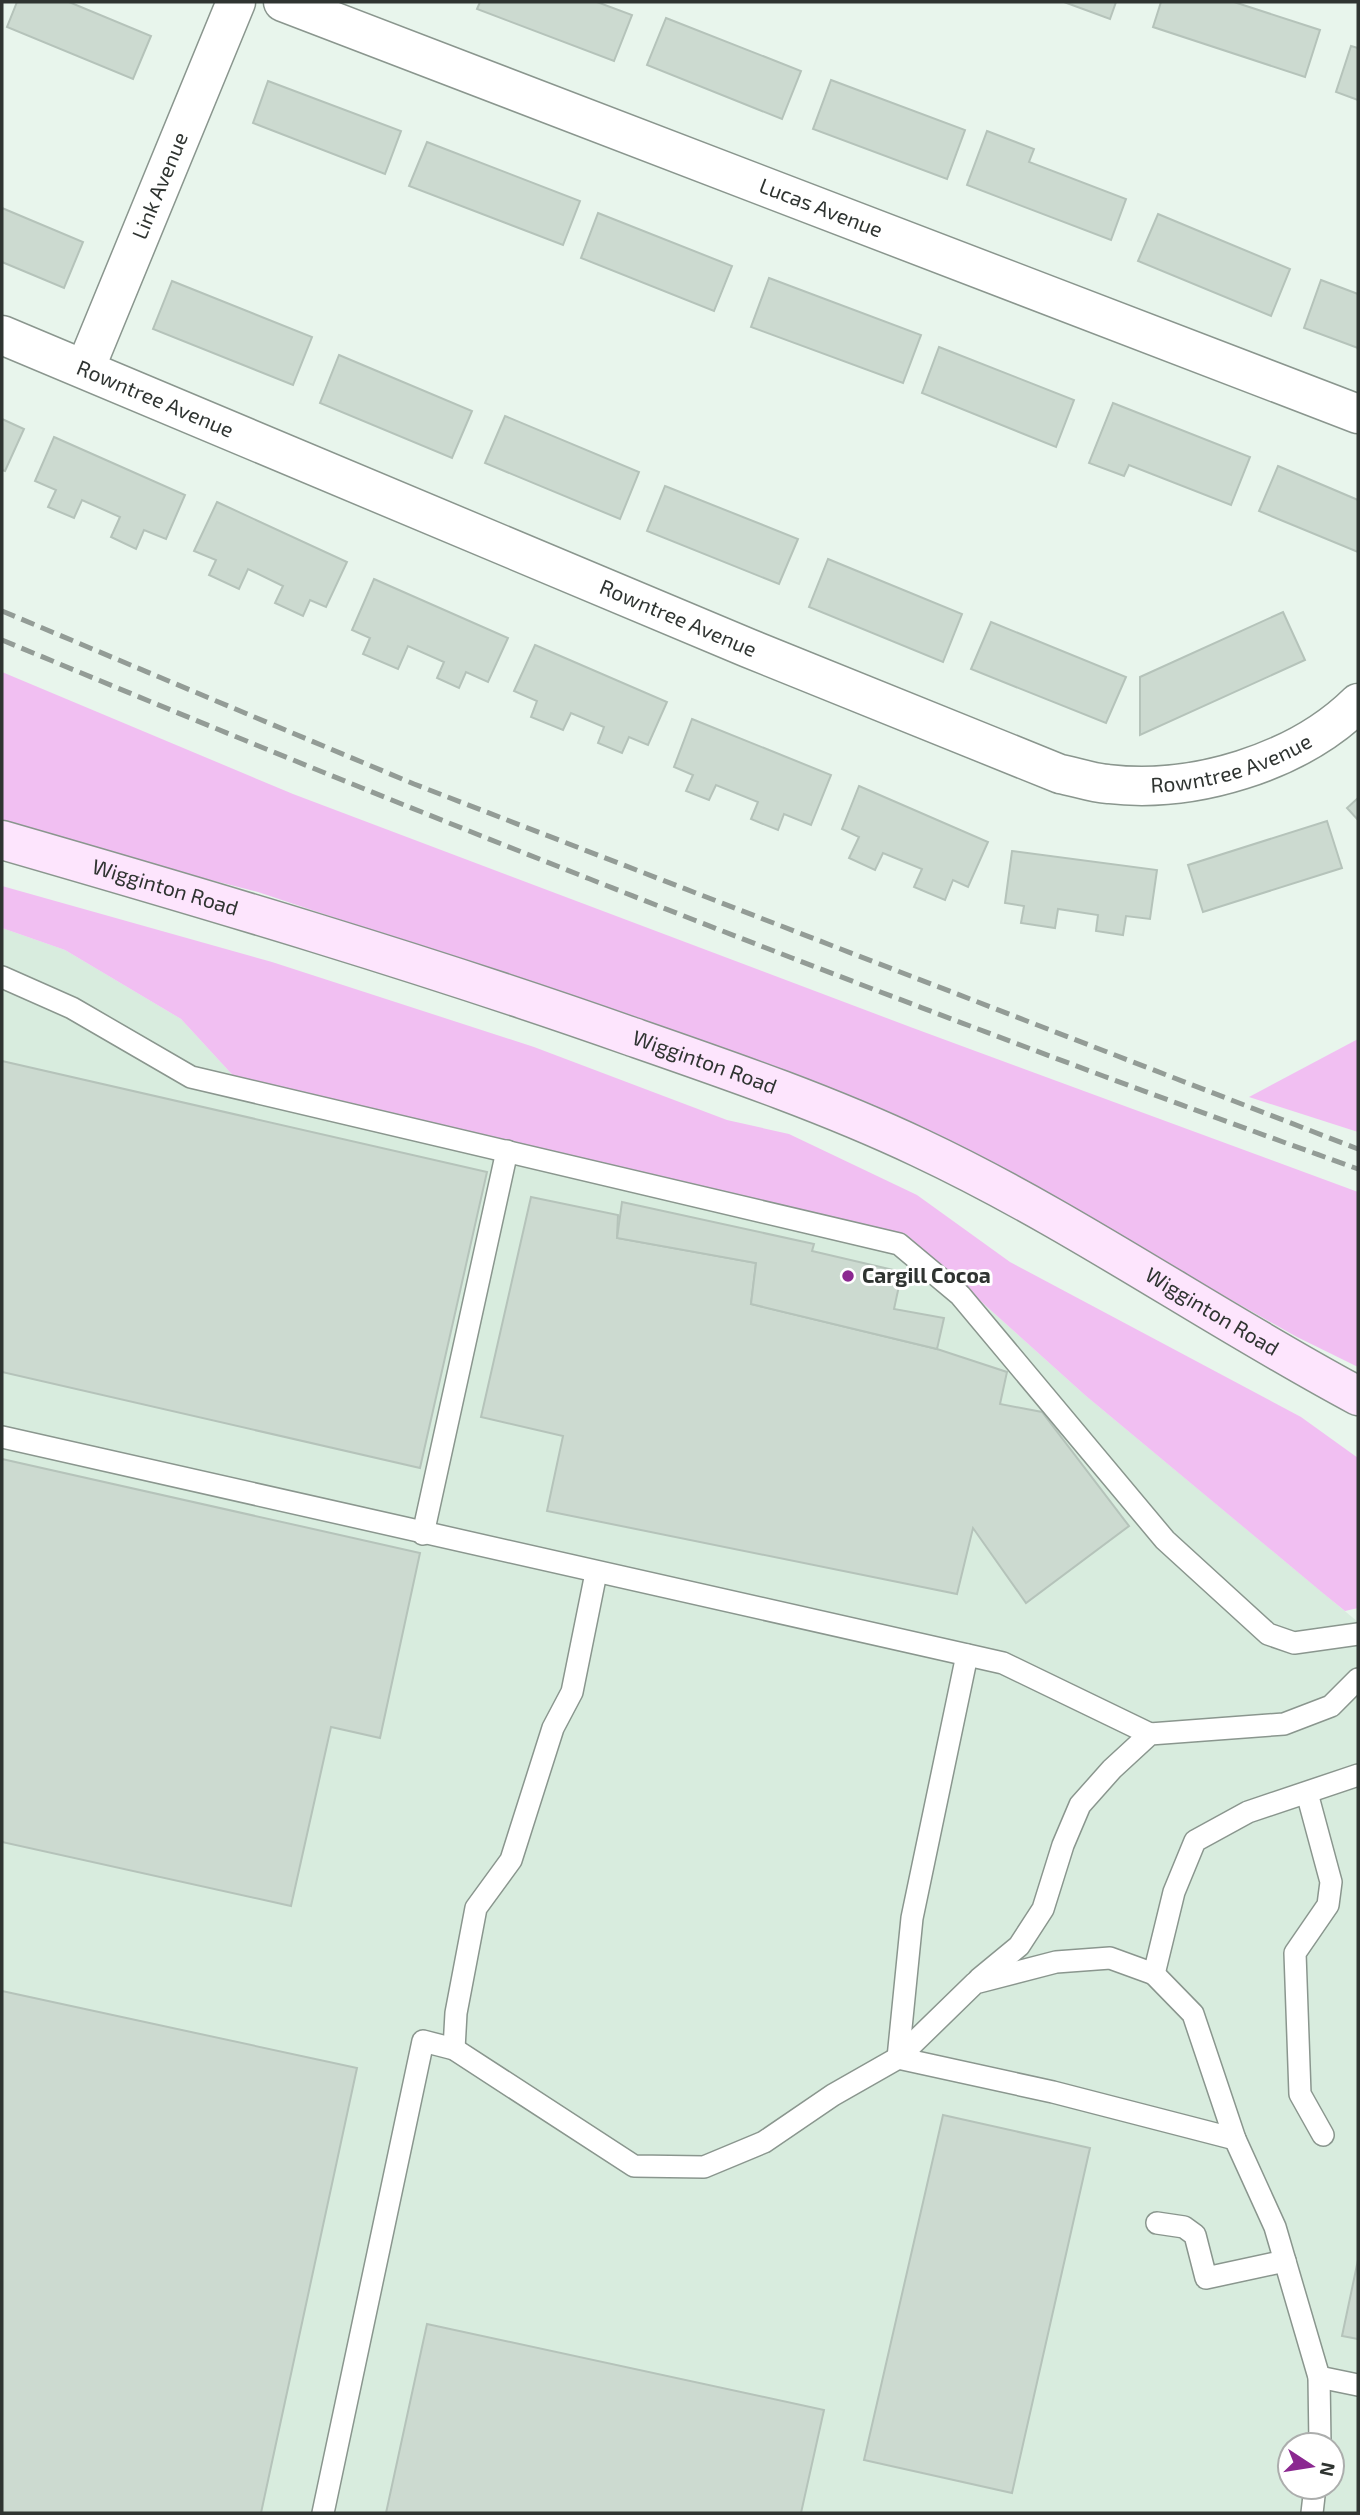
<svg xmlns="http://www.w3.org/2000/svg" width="1360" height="2515" viewBox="0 0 1360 2515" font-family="'Exo 2',sans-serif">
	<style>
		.built { fill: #d8ecde; fill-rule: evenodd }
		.green { fill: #f1bff2 }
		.building { fill: #ccdad0; stroke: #b5c3ba; stroke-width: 2 }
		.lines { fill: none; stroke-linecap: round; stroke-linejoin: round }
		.lane-casing { stroke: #8a968e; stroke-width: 24 }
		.street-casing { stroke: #8a968e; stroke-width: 41 }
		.secondary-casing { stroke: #8a968e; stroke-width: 41 }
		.lane { stroke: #fff; stroke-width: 21 }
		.street { stroke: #fff; stroke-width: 38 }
		.secondary { stroke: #fde5fd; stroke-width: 38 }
		.rail { stroke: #939c96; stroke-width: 5; stroke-dasharray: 14 7; stroke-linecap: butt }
		.poi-dot { fill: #8b2890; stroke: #fff; stroke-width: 2.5 }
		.labels { text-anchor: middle; stroke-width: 6; stroke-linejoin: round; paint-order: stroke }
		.street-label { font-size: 21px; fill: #2f3431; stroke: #fff }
		.poi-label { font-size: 21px; font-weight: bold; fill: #2f3431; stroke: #fff; text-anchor: start }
	</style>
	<rect width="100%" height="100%" fill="#e8f5ec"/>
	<!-- built -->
	<path class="built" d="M2,928L65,950L181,1019L239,1082L906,1234L1086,1396L1358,1622V2513H2ZM1290,2445H1332V2487H1290Z"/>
	<!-- green -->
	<g class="green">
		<path d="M2,672L293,794L913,1028L1358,1192V1367L1297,1337L1035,1189L607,1009L258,892L2,827Z"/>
		<path d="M2,886L272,962L534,1047L727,1120L789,1134L917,1195L1010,1262L1301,1417L1358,1458V1608L1345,1611L1324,1594L1086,1396L906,1234L239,1082L181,1019L65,950L2,928Z"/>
		<path d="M1358,1039V1132L1249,1097Z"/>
	</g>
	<!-- building -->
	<g class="building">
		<path d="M17,2H69L151,36L133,79L7,27Z"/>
		<path d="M480,2H597L632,15L614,61L477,9Z"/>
		<path d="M1064,2H1116L1110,19Z"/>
		<path d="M1161,2H1234L1320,30L1305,77L1153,27Z"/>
		<path d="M666,18L801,71L782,119L647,65Z"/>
		<path d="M1351,46L1358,48V100L1336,92Z"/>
		<path d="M831,80L965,130L947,179L813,129Z"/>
		<path d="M268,81L401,131L385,174L253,123Z"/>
		<path d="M987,131L1034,149L1029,162L1126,199L1111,240L967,185Z"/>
		<path d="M427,142L580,201L563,245L409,186Z"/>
		<path d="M2,208L83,242L64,288L2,262Z"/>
		<path d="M598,213L732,266L714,311L581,258Z"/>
		<path d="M1158,214L1290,269L1271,316L1138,261Z"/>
		<path d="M769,278L921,335L903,383L751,327Z"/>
		<path d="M1321,280L1358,294V348L1304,328Z"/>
		<path d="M172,281L312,337L293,385L153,329Z"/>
		<path d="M939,347L1074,400L1056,447L922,393Z"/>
		<path d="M339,355L472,411L452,458L320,403Z"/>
		<path d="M1113,403L1250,457L1231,505L1129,465L1124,476L1089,463Z"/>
		<path d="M505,416L639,472L620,519L485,463Z"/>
		<path d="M2,419L24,429L5,471L2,470Z"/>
		<path d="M54,437L185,495L166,539L144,530L136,549L111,537L120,517L82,500L74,518L48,507L56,490L35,481Z"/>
		<path d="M1278,466L1358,500V552L1259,511Z"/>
		<path d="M665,486L798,539L779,584L647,531Z"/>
		<path d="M217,502L347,562L326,607L310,600L303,616L275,603L283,586L248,569L239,589L209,575L216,560L194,551Z"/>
		<path d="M828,559L962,614L943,662L809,607Z"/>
		<path d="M374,579L508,638L488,682L466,672L459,688L437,678L444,662L408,646L398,669L363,654L370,638L352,630Z"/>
		<path d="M1283,612L1305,660L1140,735V677Z"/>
		<path d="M991,622L1126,677L1106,723L971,669Z"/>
		<path d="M535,645L667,702L648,745L629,737L622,753L598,743L604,727L571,713L563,730L531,717L537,701L514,691Z"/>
		<path d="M692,719L831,775L811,825L784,814L778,830L751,819L758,802L716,785L709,800L686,791L693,775L674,767Z"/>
		<path d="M859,786L988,842L968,887L953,880L945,900L914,887L922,869L883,853L875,870L849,858L859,837L842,829Z"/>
		<path d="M1358,798V820L1347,808Z"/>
		<path d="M1327,821L1342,868L1203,912L1188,865Z"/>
		<path d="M1012,851L1157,870L1150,919L1126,916L1123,935L1096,931L1098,915L1058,909L1055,928L1021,923L1024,906L1005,903Z"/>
		<path d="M2,1061L487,1172L420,1468L2,1372Z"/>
		<path d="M531,1197L618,1215L617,1238L756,1263L751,1304L937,1349L1007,1372L1000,1404L1042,1412L1129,1526L1026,1603L973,1528L957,1594L547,1511L563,1436L481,1417Z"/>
		<path d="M622,1202L814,1244L812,1251L902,1272L894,1309L944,1318L937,1349L751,1304L756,1263L617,1238Z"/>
		<path d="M2,1459L420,1553L380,1738L331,1727L291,1906L2,1842Z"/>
		<path d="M2,1991L357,2068L261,2513H2Z"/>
		<path d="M943,2115L1090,2148L1012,2493L864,2460Z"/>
		<path d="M1358,2260V2339L1342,2336Z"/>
		<path d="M427,2324L824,2410L801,2513H386Z"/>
	</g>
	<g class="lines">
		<defs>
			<g id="lane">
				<path d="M2,977L72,1008L191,1077L899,1244L960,1295L1165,1540L1268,1634L1294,1643L1358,1634"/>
				<path d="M2,1437L1003,1663L1150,1734"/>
				<path d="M423,1534L507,1151"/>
				<path d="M1307,1793L1331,1882L1328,1905L1295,1953L1300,2094L1323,2135"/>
				<path d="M1154,1974L1174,1892L1195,1841L1248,1812L1358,1775"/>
				<path d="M979,1979L1019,1946L1043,1909L1063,1845L1080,1805L1112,1769L1150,1734L1284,1724L1331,1706L1358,1679"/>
				<path d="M454,2049L456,2013L476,1908L511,1860L553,1728L572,1692L596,1573"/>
				<path d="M898,2058L912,1918L967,1655"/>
				<path d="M898,2058L1053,2092L1235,2139"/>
				<path d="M1157,2223L1184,2227L1195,2235L1206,2278L1285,2261"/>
				<path d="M1319,2377L1358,2385"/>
				<path d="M323,2513L423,2041L454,2049L634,2166L704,2167L764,2142L833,2095L898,2058L975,1983L1056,1962L1110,1958L1154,1974L1193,2014L1235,2139L1275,2227L1319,2377L1320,2445"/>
				<path d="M1312,2513L1315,2487"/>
			</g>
			<g id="street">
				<path id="s1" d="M283,2L1358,414"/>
				<path id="s2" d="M2,335L748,648L1060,774C1076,777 1092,783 1108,784C1193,794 1297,763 1358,703"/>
				<path id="s3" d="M85,369L236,2"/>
			</g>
			<g id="secondary">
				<path id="s4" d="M2,840C213,901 423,963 630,1036C728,1070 827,1104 920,1148C1073,1220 1210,1317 1358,1396"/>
			</g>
		</defs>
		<!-- lane casing -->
		<use href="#lane" class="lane-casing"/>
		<!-- street casing -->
		<use href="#street" class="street-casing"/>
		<!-- secondary casing -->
		<use href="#secondary" class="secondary-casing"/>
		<!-- lane -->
		<use href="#lane" class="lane"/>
		<!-- street -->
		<use href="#street" class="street"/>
		<!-- secondary -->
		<use href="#secondary" class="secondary"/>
		<!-- rail -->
		<g class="rail">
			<path d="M2,611L414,784L1358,1149"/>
			<path d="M2,640C450,827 901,1005 1358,1169"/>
		</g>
	</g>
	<!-- markers -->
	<circle class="poi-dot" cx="848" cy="1276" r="7"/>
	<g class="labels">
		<!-- street labels -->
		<g class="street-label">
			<text dy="7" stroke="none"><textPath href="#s3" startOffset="198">Link Avenue</textPath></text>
			<text dy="7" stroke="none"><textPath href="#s1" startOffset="576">Lucas Avenue</textPath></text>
			<text dy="7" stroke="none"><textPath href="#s2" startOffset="166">Rowntree Avenue</textPath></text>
			<text dy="7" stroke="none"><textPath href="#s2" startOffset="733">Rowntree Avenue</textPath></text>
			<text dy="7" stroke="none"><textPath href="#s2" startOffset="1321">Rowntree Avenue</textPath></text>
			<text dy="7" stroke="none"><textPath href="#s4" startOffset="170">Wigginton Road</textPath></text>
			<text dy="7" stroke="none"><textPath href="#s4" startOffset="737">Wigginton Road</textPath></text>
			<text dy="7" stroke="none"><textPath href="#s4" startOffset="1304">Wigginton Road</textPath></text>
		</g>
		<!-- poi labels -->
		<g class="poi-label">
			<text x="862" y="1283">Cargill Cocoa</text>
		</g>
	</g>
	<!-- border -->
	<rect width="1360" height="2515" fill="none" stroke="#2f3431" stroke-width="7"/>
	<!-- north arrow -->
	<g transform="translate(1311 2466) rotate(102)"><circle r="33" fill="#ffffff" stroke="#acaead" stroke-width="2"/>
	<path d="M0-5L12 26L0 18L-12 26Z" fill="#8b2890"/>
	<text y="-10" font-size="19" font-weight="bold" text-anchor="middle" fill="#2f3431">N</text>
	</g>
</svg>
